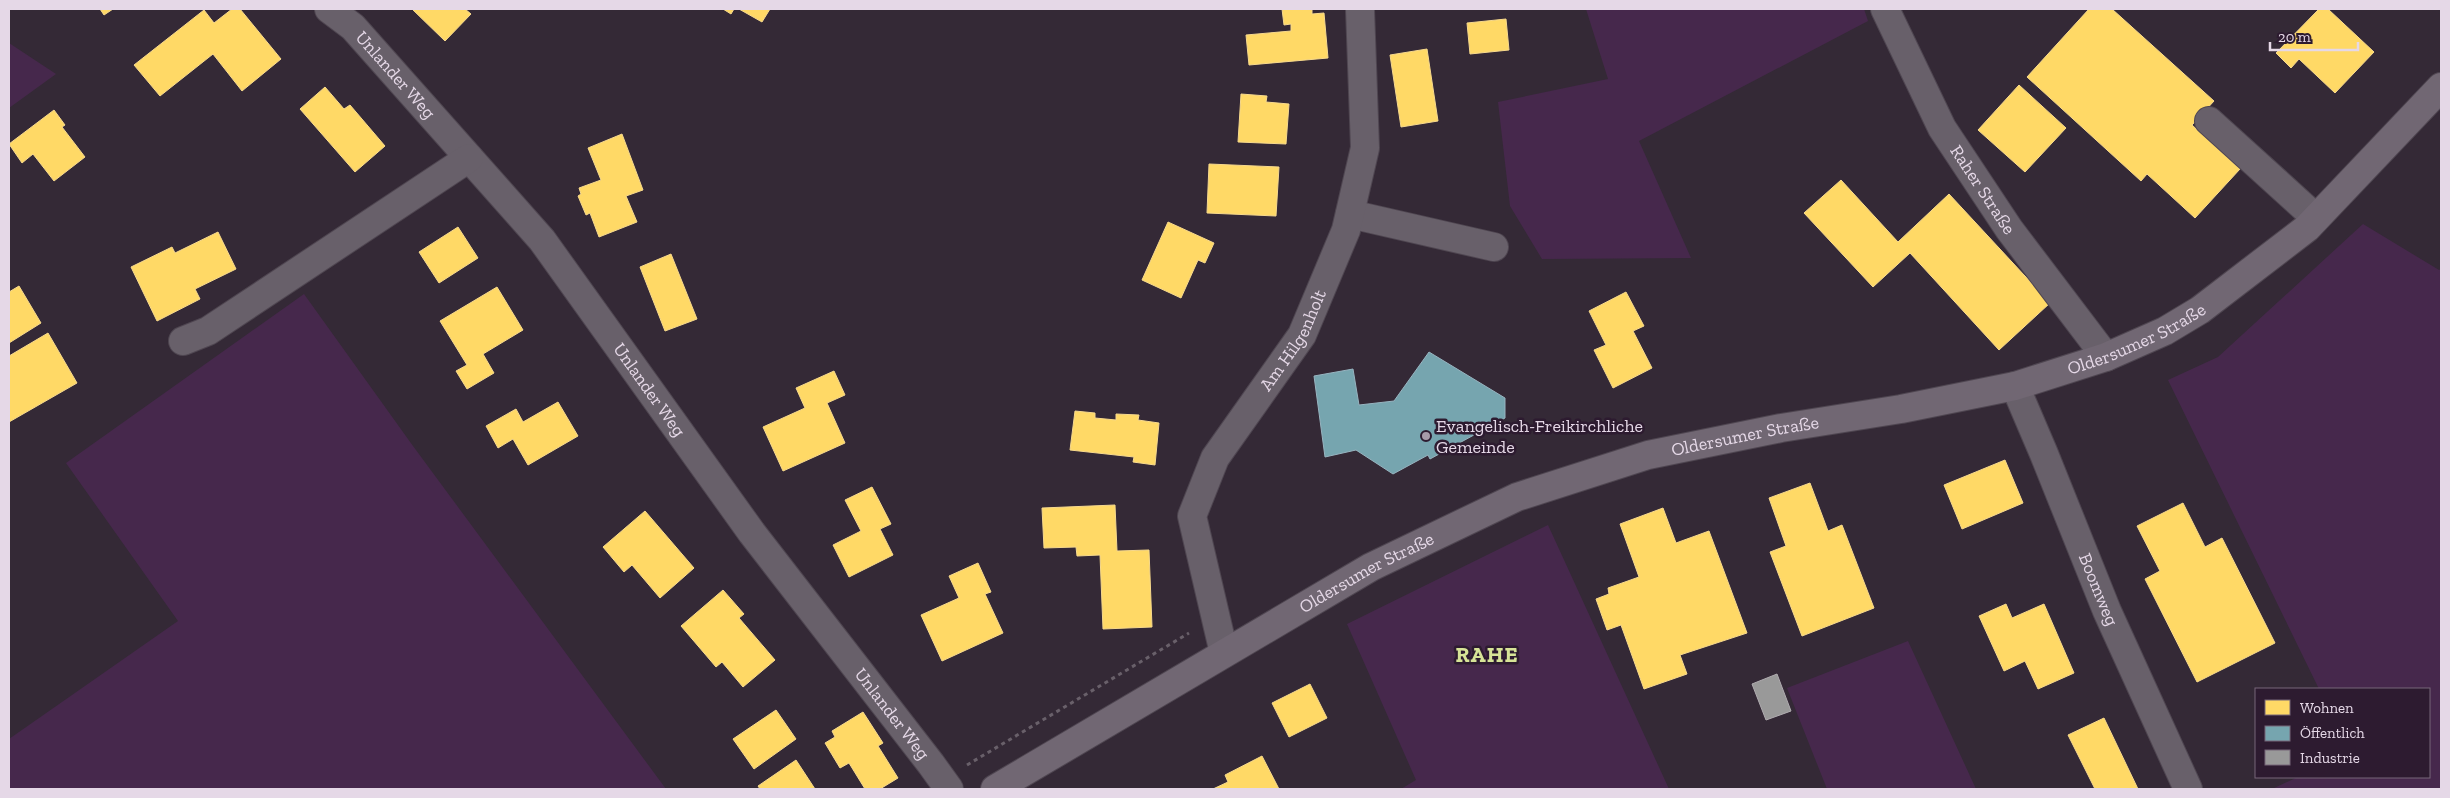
<svg xmlns="http://www.w3.org/2000/svg" width="2450" height="798" viewBox="0 0 2450 798" font-family="'Zilla Slab',serif">
	<style>
		.green { fill: #46284c }
		.homes { fill: #ffd966; stroke: #f7d98d }
		.public { fill: #76a5af; stroke: #97b4c0 }
		.industry { fill: #999; stroke: #b0acb0 }
		.lines { fill: none; stroke-linecap: round; stroke-linejoin: round }
		.minor-casing { stroke: #4f4651; stroke-width: 30 }
		.major-casing { stroke: #4f4651; stroke-width: 30 }
		.path { stroke: #69606a; stroke-width: 3; stroke-dasharray: 4 4; stroke-linecap: butt }
		.minor { stroke: #68606a; stroke-width: 28 }
		.major { stroke: #716773; stroke-width: 28 }
		.poi-dot { fill: #a79ba9; stroke: #2d1b30; stroke-width: 2 }
		.labels { text-anchor: middle; stroke-width: 5; stroke-linejoin: round; paint-order: stroke }
		.street-label { font-size: 18px; fill: #e5d8e7; stroke: #2d1b30 }
		.poi-label { font-size: 18px; fill: #e5d8e7; stroke: #2d1b30; text-anchor: start }
		.district-label { font-size: 22px; font-weight: bold; letter-spacing: 1px; fill: #d7e497; stroke: #2d1b30 }
	</style>
	<rect width="100%" height="100%" fill="#342936"/>
	<!-- green -->
	<g class="green">
		<path d="M1586,9H1864L1868,21L1639,141L1691,258L1542,259L1510,206L1498,102L1608,79Z"/>
		<path d="M9,43L56,74L9,108Z"/>
		<path d="M2363,224L2439,270L2441,269V789H2272L2298,777H2429V689H2319L2168,380L2218,357Z"/>
		<path d="M304,294L413,446L666,789H9V739L178,621L66,463Z"/>
		<path d="M1548,525L1669,789H1401L1416,780L1347,624Z"/>
		<path d="M1908,641L1976,789H1827L1787,688Z"/>
	</g>
	<!-- homes -->
	<g class="homes">
		<path d="M100,9H113L104,15Z"/>
		<path d="M232,9H240L281,59L242,91L213,54L160,96L134,65L204,10L214,23Z"/>
		<path d="M412,9H465L471,14L445,41Z"/>
		<path d="M723,9H734L731,14Z"/>
		<path d="M739,9H770L762,22Z"/>
		<path d="M1282,9H1312V14L1324,13L1328,58L1249,65L1246,35L1291,31V24L1284,25Z"/>
		<path d="M2089,9H2112L2214,101L2192,125L2240,169L2195,218L2147,174L2141,181L2027,77Z"/>
		<path d="M2319,9H2328L2374,52L2335,93L2299,59L2291,68L2276,53Z"/>
		<path d="M1506,19L1509,50L1470,54L1467,23Z"/>
		<path d="M1427,49L1438,121L1401,127L1390,55Z"/>
		<path d="M2019,85L2066,128L2025,172L1978,130Z"/>
		<path d="M325,87L344,109L350,105L385,146L355,172L300,109Z"/>
		<path d="M1241,94L1267,96L1266,102L1289,104L1286,144L1238,142Z"/>
		<path d="M54,110L65,125L62,127L85,157L54,181L33,154L22,163L9,144Z"/>
		<path d="M622,134L643,190L626,196L637,222L599,237L590,213L586,215L578,196L581,194L579,188L601,180L588,148Z"/>
		<path d="M1209,164L1279,167L1276,216L1207,213Z"/>
		<path d="M1841,180L1898,242L1949,194L2050,303L1999,350L1910,253L1873,287L1804,213Z"/>
		<path d="M1168,222L1214,243L1205,263L1198,260L1181,298L1142,280Z"/>
		<path d="M458,227L478,258L439,283L419,252Z"/>
		<path d="M218,232L236,269L195,289L200,299L157,321L131,267L172,247L175,253Z"/>
		<path d="M671,254L697,319L665,331L640,267Z"/>
		<path d="M19,286L41,323L9,343V292Z"/>
		<path d="M497,287L523,330L483,354L494,373L467,389L456,371L467,365L440,321Z"/>
		<path d="M1626,292L1644,326L1633,331L1652,368L1613,388L1594,350L1606,345L1589,311Z"/>
		<path d="M48,333L77,383L9,422V356Z"/>
		<path d="M834,371L845,395L827,403L845,443L783,471L763,427L805,408L796,388Z"/>
		<path d="M558,402L578,436L528,465L513,439L498,448L486,426L516,409L523,422Z"/>
		<path d="M1075,411L1095,413V418L1116,420V414L1139,415L1138,420L1159,423L1155,465L1133,462L1134,457L1070,450Z"/>
		<path d="M2005,460L2023,503L1962,529L1944,485Z"/>
		<path d="M1810,483L1828,531L1842,525L1874,608L1802,636L1770,552L1786,546L1769,498Z"/>
		<path d="M872,487L891,524L880,529L893,555L849,577L833,545L861,531L845,500Z"/>
		<path d="M2183,503L2205,547L2222,538L2275,643L2197,682L2145,579L2160,571L2137,526Z"/>
		<path d="M1115,505L1117,551L1149,550L1152,627L1103,629L1100,555L1077,556L1076,547L1044,548L1042,508Z"/>
		<path d="M1663,508L1676,543L1709,531L1747,633L1680,655L1687,674L1644,689L1621,625L1607,630L1596,599L1609,594L1608,588L1639,577L1620,524Z"/>
		<path d="M645,511L694,568L660,598L632,565L624,572L603,547Z"/>
		<path d="M978,563L991,592L985,594L1003,633L942,661L921,615L959,598L949,576Z"/>
		<path d="M723,590L744,614L739,618L775,660L743,687L722,662L716,667L681,626Z"/>
		<path d="M2006,604L2012,618L2044,604L2074,673L2038,689L2025,661L2004,671L1979,616Z"/>
		<path d="M1310,684L1327,718L1289,737L1272,703Z"/>
		<path d="M776,710L796,739L754,769L733,739Z"/>
		<path d="M863,712L883,743L878,746L898,778L880,789H865L849,763L840,768L825,743L835,737L832,731Z"/>
		<path d="M2104,718L2138,789H2095L2068,735Z"/>
		<path d="M1262,756L1279,789H1213L1228,782L1225,775Z"/>
		<path d="M796,760L815,789H760L758,786Z"/>
	</g>
	<!-- public -->
	<path class="public" d="M1429,352L1505,398V418L1430,459L1428,455L1393,474L1356,450L1325,457L1314,376L1353,369L1359,405L1394,401Z"/>
	<!-- industry -->
	<path class="industry" d="M1777,674L1791,711L1766,720L1752,684Z"/>
	<g class="lines">
		<defs>
			<g id="minor">
				<path id="s1" d="M329,9L353,27L542,240L752,533L931,764L949,789"/>
				<path id="s2" d="M1885,9L1942,128L2009,229L2106,357"/>
				<path d="M2209,121L2316,218"/>
				<path d="M1350,214L1494,247"/>
				<path d="M183,341L208,331L469,158"/>
				<path id="s3" d="M2015,386L2044,454L2107,611L2188,789"/>
				<path id="s4" d="M1224,653L1192,516L1215,458L1302,335L1346,230L1365,148L1360,9"/>
			</g>
			<g id="major">
				<path id="s5" d="M995,789L1371,567L1517,497L1648,455L1781,428L1901,409L2015,386L2106,357L2165,331L2200,310L2307,228L2441,87"/>
			</g>
		</defs>
		<!-- minor casing -->
		<use href="#minor" class="minor-casing"/>
		<!-- major casing -->
		<use href="#major" class="major-casing"/>
		<!-- path -->
		<path class="path" d="M967,765L1189,633"/>
		<!-- minor -->
		<use href="#minor" class="minor"/>
		<!-- major -->
		<use href="#major" class="major"/>
	</g>
	<!-- markers -->
	<circle class="poi-dot" cx="1426" cy="436" r="5"/>
	<g class="labels">
		<!-- street labels -->
		<g class="street-label">
			<text dy="6" stroke="none"><textPath href="#s1" startOffset="94">Unlander Weg</textPath></text>
			<text dy="6" stroke="none"><textPath href="#s2" startOffset="206">Raher Straße</textPath></text>
			<text dy="6" stroke="none"><textPath href="#s5" startOffset="1240">Oldersumer Straße</textPath></text>
			<text dy="6" stroke="none"><textPath href="#s4" startOffset="345">Am Hilgenholt</textPath></text>
			<text dy="6" stroke="none"><textPath href="#s1" startOffset="499">Unlander Weg</textPath></text>
			<text dy="6" stroke="none"><textPath href="#s5" startOffset="835">Oldersumer Straße</textPath></text>
			<text dy="6" stroke="none"><textPath href="#s5" startOffset="430">Oldersumer Straße</textPath></text>
			<text dy="6" stroke="none"><textPath href="#s3" startOffset="220">Boomweg</textPath></text>
			<text dy="6" stroke="none"><textPath href="#s1" startOffset="904">Unlander Weg</textPath></text>
		</g>
		<!-- poi labels -->
		<g class="poi-label">
			<text x="1436" y="432">Evangelisch-Freikirchliche<tspan x="1436" dy="21">Gemeinde</tspan></text>
		</g>
		<!-- district labels -->
		<g class="district-label">
			<text x="1487" y="662">RAHE</text>
		</g>
	</g>
	<!-- border -->
	<rect width="2450" height="798" fill="none" stroke="#e5d8e7" stroke-width="20"/>
	<!-- legend -->
	<rect x="2255" y="688" width="175" height="90" fill="#2d1b30" stroke="#776779"/>
	<rect x="2265" y="700" width="25" height="15" fill="#ffd966" stroke="#776779"/>
	<text x="2300" y="713" font-size="15" fill="#e5d8e7">Wohnen</text>
	<rect x="2265" y="726" width="25" height="15" fill="#76a5af" stroke="#776779"/>
	<text x="2300" y="738" font-size="15" fill="#e5d8e7">Öffentlich</text>
	<rect x="2265" y="750" width="25" height="15" fill="#999999" stroke="#776779"/>
	<text x="2300" y="763" font-size="15" fill="#e5d8e7">Industrie</text>
	<!-- scale -->
	<path d="M2270 42v8h88v-8" fill="none" stroke="#e5d8e7" stroke-width="2.5"/>
	<text x="2278" y="42" font-size="15" fill="#e5d8e7" stroke="#2d1b30" stroke-width="4" paint-order="stroke">20 m</text>
</svg>
